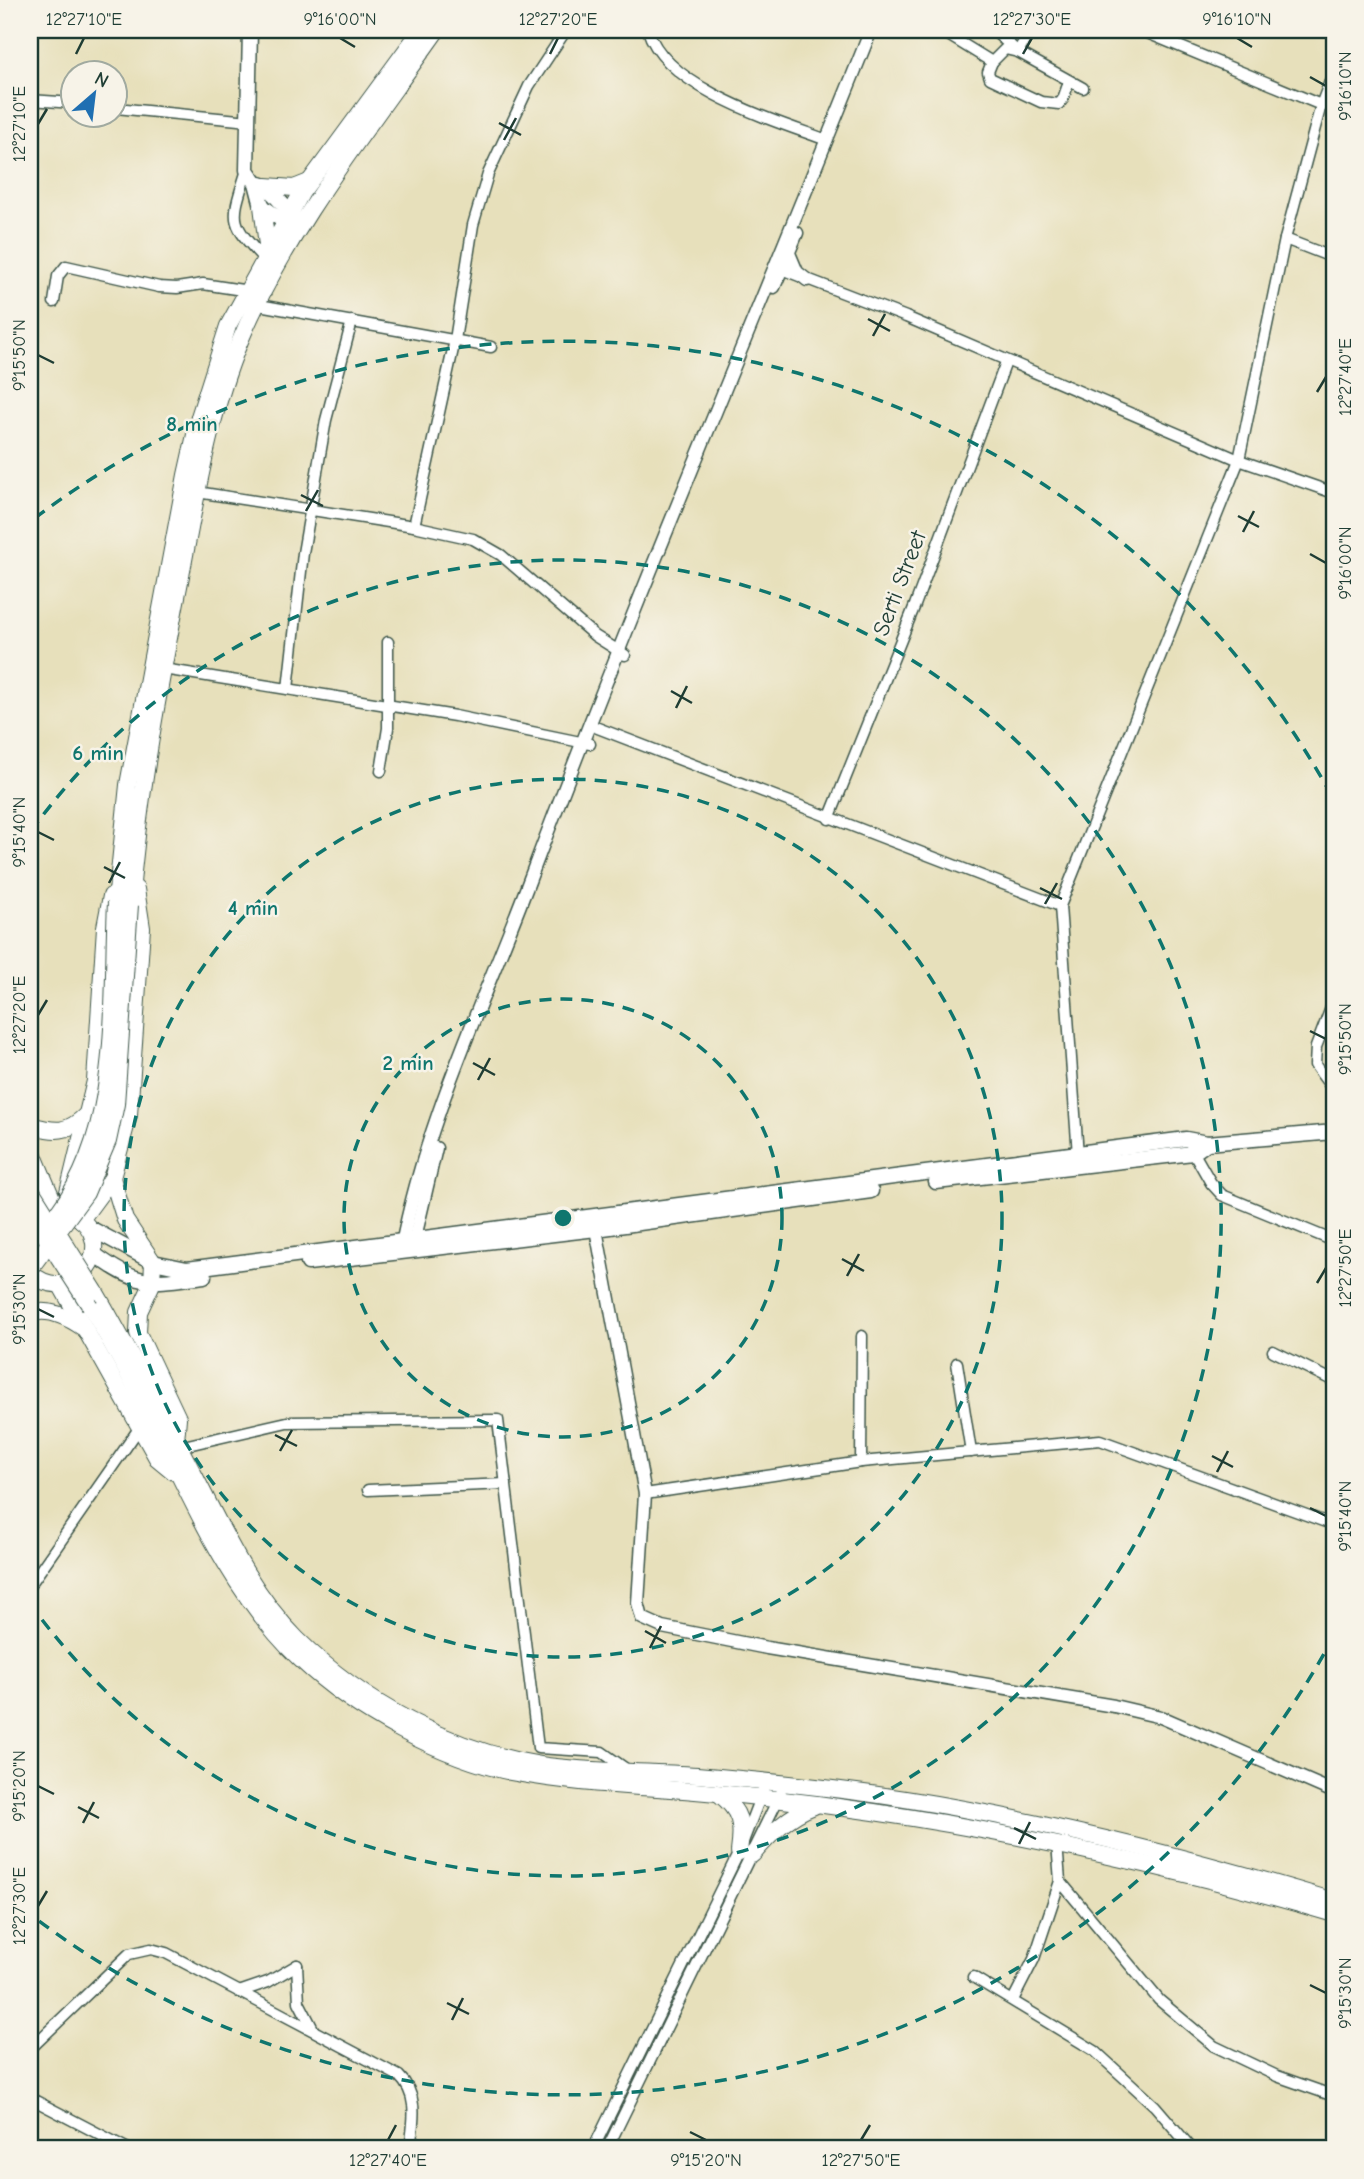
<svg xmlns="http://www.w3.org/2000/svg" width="1364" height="2179" viewBox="0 0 1364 2179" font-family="'Comic Neue',sans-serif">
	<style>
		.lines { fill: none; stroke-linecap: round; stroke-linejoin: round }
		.stream { stroke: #59b3d6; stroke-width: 2.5 }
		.minor-casing { stroke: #3d5548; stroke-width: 13 }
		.tertiary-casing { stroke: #3d5548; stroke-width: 15 }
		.secondary-casing { stroke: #3d5548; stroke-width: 17 }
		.primary-casing { stroke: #3d5548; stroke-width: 18 }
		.minor { stroke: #fff; stroke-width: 10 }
		.tertiary { stroke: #fff; stroke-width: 12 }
		.secondary { stroke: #fff; stroke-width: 14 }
		.primary { stroke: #fff; stroke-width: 16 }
		.primary-bridge-casing { stroke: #3d5548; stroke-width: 18; stroke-linecap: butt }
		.primary-bridge { stroke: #fff; stroke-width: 16 }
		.ticks { fill: none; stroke: #1f3d34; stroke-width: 2.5 }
		.ring { fill: none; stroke: #0f766e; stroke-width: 3.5; stroke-dasharray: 12 9 }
		.labels { text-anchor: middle; stroke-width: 5; stroke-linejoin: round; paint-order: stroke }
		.street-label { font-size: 23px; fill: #1f3d34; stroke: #f7f3e8 }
		.centre { fill: #0f766e; stroke: #f7f3e8; stroke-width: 3.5 }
		.ring-label { font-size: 21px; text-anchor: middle; font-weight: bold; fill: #0f766e; stroke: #f7f3e8; stroke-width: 5; stroke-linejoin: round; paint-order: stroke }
		.neatline { fill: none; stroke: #1f3d34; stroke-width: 2.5 }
		.ticks-label { font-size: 18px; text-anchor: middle; fill: #1f3d34 }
	</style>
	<rect width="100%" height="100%" fill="#f7f3e8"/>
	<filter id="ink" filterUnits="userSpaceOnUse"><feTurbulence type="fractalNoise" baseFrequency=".0143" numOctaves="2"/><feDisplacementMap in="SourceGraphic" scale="14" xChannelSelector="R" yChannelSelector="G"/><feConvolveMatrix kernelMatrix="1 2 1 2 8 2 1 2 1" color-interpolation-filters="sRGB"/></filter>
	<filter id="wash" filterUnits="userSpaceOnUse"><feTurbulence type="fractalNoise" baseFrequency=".00686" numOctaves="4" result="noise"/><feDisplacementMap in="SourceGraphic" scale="28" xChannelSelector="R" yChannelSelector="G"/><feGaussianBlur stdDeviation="1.57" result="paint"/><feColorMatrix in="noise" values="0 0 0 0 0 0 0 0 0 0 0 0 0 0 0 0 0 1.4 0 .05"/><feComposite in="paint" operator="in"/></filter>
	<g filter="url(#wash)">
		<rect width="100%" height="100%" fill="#e7e0bb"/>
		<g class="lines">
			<!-- stream -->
			<path class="stream" d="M852,30L854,31"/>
		</g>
	</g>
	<g filter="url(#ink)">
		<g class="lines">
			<defs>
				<g id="minor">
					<path d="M648,30C665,88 775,121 827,140"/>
					<path d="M940,30L992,62L1005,49L1018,52L1030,30"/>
					<path d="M993,30L1018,52L1083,88"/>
					<path d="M1140,30L1321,105"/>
					<path d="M992,62L988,72L990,78L1041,102L1059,104L1063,99L1069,82"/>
					<path d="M30,100L74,103"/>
					<path d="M116,108L249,121"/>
					<path d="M247,170C231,221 228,221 265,260"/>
					<path d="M1285,239L1334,258"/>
					<path d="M776,267L906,317L1239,460L1334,493"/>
					<path d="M54,302L58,276L66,266L159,287L177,288L203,284L249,291"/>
					<path d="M259,305L491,347"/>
					<path d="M197,492L414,526L473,539L501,555L595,636L625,655"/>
					<path d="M414,526L455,340L473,225L488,174L529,86L566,30"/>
					<path d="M163,669L455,716L590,744"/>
					<path d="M288,689L303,553L326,420L352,321"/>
					<path d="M590,725L1060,906L1078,1155"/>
					<path d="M381,771L388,728V642"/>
					<path d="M829,819L915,605L1006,362"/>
					<path d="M1060,906L1239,460L1285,239L1321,105L1334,71"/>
					<path d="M1334,1000L1316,1047L1315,1065L1334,1091"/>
					<path d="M1191,1148L1211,1183L1222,1195L1334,1241"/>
					<path d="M1273,1351L1334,1381"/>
					<path d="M957,1363L971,1452"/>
					<path d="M179,1447L287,1422L498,1420L538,1748L602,1752L629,1771"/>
					<path d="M861,1462L862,1336"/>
					<path d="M368,1490L506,1484"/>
					<path d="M645,1494L861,1462L1100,1440L1334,1525"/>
					<path d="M30,1585L140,1427"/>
					<path d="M1057,1843L1060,1881L1159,2000L1214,2046L1277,2076L1334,2096"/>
					<path d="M297,1965L299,2002L313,2029"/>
					<path d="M973,1977L1095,2051L1155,2106L1192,2149"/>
					<path d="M239,1992L268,1982L297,1965"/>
					<path d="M1013,2000L1034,1959L1060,1881"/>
					<path d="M30,2049L129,1954L151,1949L166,1953L399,2076C420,2096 413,2123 410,2149"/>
					<path d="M30,2098L128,2149"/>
					<path d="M593,2149L739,1852L766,1782"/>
					<path d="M607,2149L781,1793"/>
				</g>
				<g id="tertiary">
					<path d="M789,253L797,272L807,280"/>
					<path d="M774,287L797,233"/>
					<path d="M596,1229L645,1494L638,1603L642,1618L662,1627L767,1648L1114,1706L1161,1717L1334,1792"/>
					<path d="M413,1246L436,1148"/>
					<path d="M401,1250C424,1125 483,1003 528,884C636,597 757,315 871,30"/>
				</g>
				<g id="secondary">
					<path d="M250,30L247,170L256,183L262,206L294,229"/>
					<path d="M260,184L266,186L298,221"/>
					<path d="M936,1182L1193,1153L1207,1143"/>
					<path d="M88,1227L153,1262L187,1269L1186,1139L1207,1143L1334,1132"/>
					<path d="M94,1254C140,1288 150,1283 204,1276"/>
					<path d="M308,1263L596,1229L871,1191"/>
				</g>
				<g id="primary">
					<path d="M266,186L294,188L309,182"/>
					<path d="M262,206L268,253"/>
					<path d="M116,902L128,785L186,475L199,417L228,326L302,192L421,30"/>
					<path d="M130,905C139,792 159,688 181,576C196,498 209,415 240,341C286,230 368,128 437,30"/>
					<path d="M30,1125C56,1132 67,1134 87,1114"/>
					<path d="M30,1146L57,1210"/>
					<path d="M112,1178L125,1220L153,1262L152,1284L139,1312L138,1333L178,1418L176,1441"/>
					<path d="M68,1192L95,1081L105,927L111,896"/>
					<path d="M81,1220L112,1178L129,1115L142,928L136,889"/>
					<path d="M30,1272C72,1312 124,1243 73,1214"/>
					<path d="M60,1284L157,1458L174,1472"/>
					<path d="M95,1291C129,1349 159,1409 191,1469C222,1528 249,1591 297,1639C362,1703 450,1750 540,1765C592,1773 644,1771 697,1775C766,1781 836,1788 905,1799C1050,1822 1193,1858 1334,1901"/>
					<path d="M90,1306C115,1349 139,1393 161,1438C199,1516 236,1598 300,1659C355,1711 441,1758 516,1773C575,1784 635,1786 695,1791C755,1796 814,1803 874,1812C1030,1835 1183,1870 1334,1914"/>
					<path d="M30,1314C48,1307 67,1317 82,1327"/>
					<path d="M719,1794C741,1811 743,1824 739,1852"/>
					<path d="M752,1855C771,1834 787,1816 814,1806"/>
				</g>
			</defs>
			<!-- minor casing -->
			<use href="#minor" class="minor-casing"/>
			<!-- tertiary casing -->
			<use href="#tertiary" class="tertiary-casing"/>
			<!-- secondary casing -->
			<use href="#secondary" class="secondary-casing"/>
			<!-- primary casing -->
			<use href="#primary" class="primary-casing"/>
			<!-- minor -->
			<use href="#minor" class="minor"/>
			<!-- tertiary -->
			<use href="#tertiary" class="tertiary"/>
			<!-- secondary -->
			<use href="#secondary" class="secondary"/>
			<!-- primary -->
			<use href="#primary" class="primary"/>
			<defs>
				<g id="primary-bridge">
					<path d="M30,1188L95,1291"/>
					<path d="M59,1211C122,1125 111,1004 116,902"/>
					<path d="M30,1213L90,1306"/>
					<path d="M30,1269L86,1193L108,1141L116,1104L130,905"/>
				</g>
			</defs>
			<!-- primary-bridge casing -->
			<use href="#primary-bridge" class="primary-bridge-casing"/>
			<!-- primary-bridge -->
			<use href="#primary-bridge" class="primary-bridge"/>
		</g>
	</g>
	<!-- ticks -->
	<path class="ticks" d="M340,38L355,47M1237,38L1252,47M76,54L84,38M550,54L558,38M1023,54L1032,38M1310,77L1326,86M499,123L521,135M38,124L47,109M504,140L516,118M868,319L890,331M873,336L885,314M38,355L54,363M1317,392L1326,377M301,495L323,506M306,511L318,490M1238,516L1259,527M1243,532L1254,511M1310,554L1326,563M671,691L692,703M676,708L687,686M38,832L54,840M104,867L125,878M109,883L120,862M1040,888L1062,899M1045,904L1057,883M38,1015L47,1000M1310,1031L1326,1039M473,1063L495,1075M478,1080L490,1058M842,1259L864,1271M847,1276L859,1254M1317,1283L1326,1268M38,1309L54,1317M275,1435L297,1446M280,1451L292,1430M1212,1456L1233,1467M1217,1472L1228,1451M1310,1508L1326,1516M645,1631L666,1643M650,1648L661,1626M38,1786L54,1794M78,1807L99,1818M83,1823L94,1802M1014,1828L1036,1839M1019,1844L1030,1822M38,1906L47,1891M1310,1985L1326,1993M447,2003L469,2014M452,2020L463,1998M690,2132L706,2140M388,2140L396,2125M861,2140L870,2125"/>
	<!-- distance rings -->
	<g class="ring">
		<circle cx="563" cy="1218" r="219"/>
		<circle cx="563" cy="1218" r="439"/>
		<path d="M31 831A658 658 0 1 1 31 1605"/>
		<path d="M1334 1636A877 877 0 0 1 35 1918M35 518A877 877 0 0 1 1334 800"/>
	</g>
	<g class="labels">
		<!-- street labels -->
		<g class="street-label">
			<text transform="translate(899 583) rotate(-69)" y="8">Serti Street</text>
		</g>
	</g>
	<circle cx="563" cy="1218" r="10" class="centre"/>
	<g class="ring-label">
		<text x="192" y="431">8 min</text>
		<text x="98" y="760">6 min</text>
		<text x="253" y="915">4 min</text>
		<text x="408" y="1070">2 min</text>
	</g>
	<!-- margin -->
	<rect width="1364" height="2179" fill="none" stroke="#f7f3e8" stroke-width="77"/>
	<!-- north arrow -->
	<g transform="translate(94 94) rotate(28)"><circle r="33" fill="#f7f3e8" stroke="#a1aaa0" stroke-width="2"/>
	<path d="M0-5L12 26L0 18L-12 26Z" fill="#1f6fb2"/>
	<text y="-10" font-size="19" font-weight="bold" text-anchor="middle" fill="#1f3d34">N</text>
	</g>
	<rect x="38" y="38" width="1288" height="2102" class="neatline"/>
	<g class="ticks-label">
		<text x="84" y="25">12°27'10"E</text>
		<text x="340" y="25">9°16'00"N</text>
		<text x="558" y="25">12°27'20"E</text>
		<text x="1032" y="25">12°27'30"E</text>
		<text x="1237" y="25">9°16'10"N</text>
		<text transform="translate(1345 86) rotate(-90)" y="6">9°16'10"N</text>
		<text transform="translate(19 124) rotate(-90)" y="6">12°27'10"E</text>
		<text transform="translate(19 355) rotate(-90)" y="6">9°15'50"N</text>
		<text transform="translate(1345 377) rotate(-90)" y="6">12°27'40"E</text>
		<text transform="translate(1345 563) rotate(-90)" y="6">9°16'00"N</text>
		<text transform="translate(19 832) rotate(-90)" y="6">9°15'40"N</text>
		<text transform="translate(19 1015) rotate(-90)" y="6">12°27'20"E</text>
		<text transform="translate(1345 1039) rotate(-90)" y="6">9°15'50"N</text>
		<text transform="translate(1345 1268) rotate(-90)" y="6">12°27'50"E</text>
		<text transform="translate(19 1309) rotate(-90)" y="6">9°15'30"N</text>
		<text transform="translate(1345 1516) rotate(-90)" y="6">9°15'40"N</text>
		<text transform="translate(19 1786) rotate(-90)" y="6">9°15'20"N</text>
		<text transform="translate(19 1906) rotate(-90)" y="6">12°27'30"E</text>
		<text transform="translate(1345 1993) rotate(-90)" y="6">9°15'30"N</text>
		<text x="388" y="2166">12°27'40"E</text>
		<text x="706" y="2166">9°15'20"N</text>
		<text x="861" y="2166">12°27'50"E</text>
	</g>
</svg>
